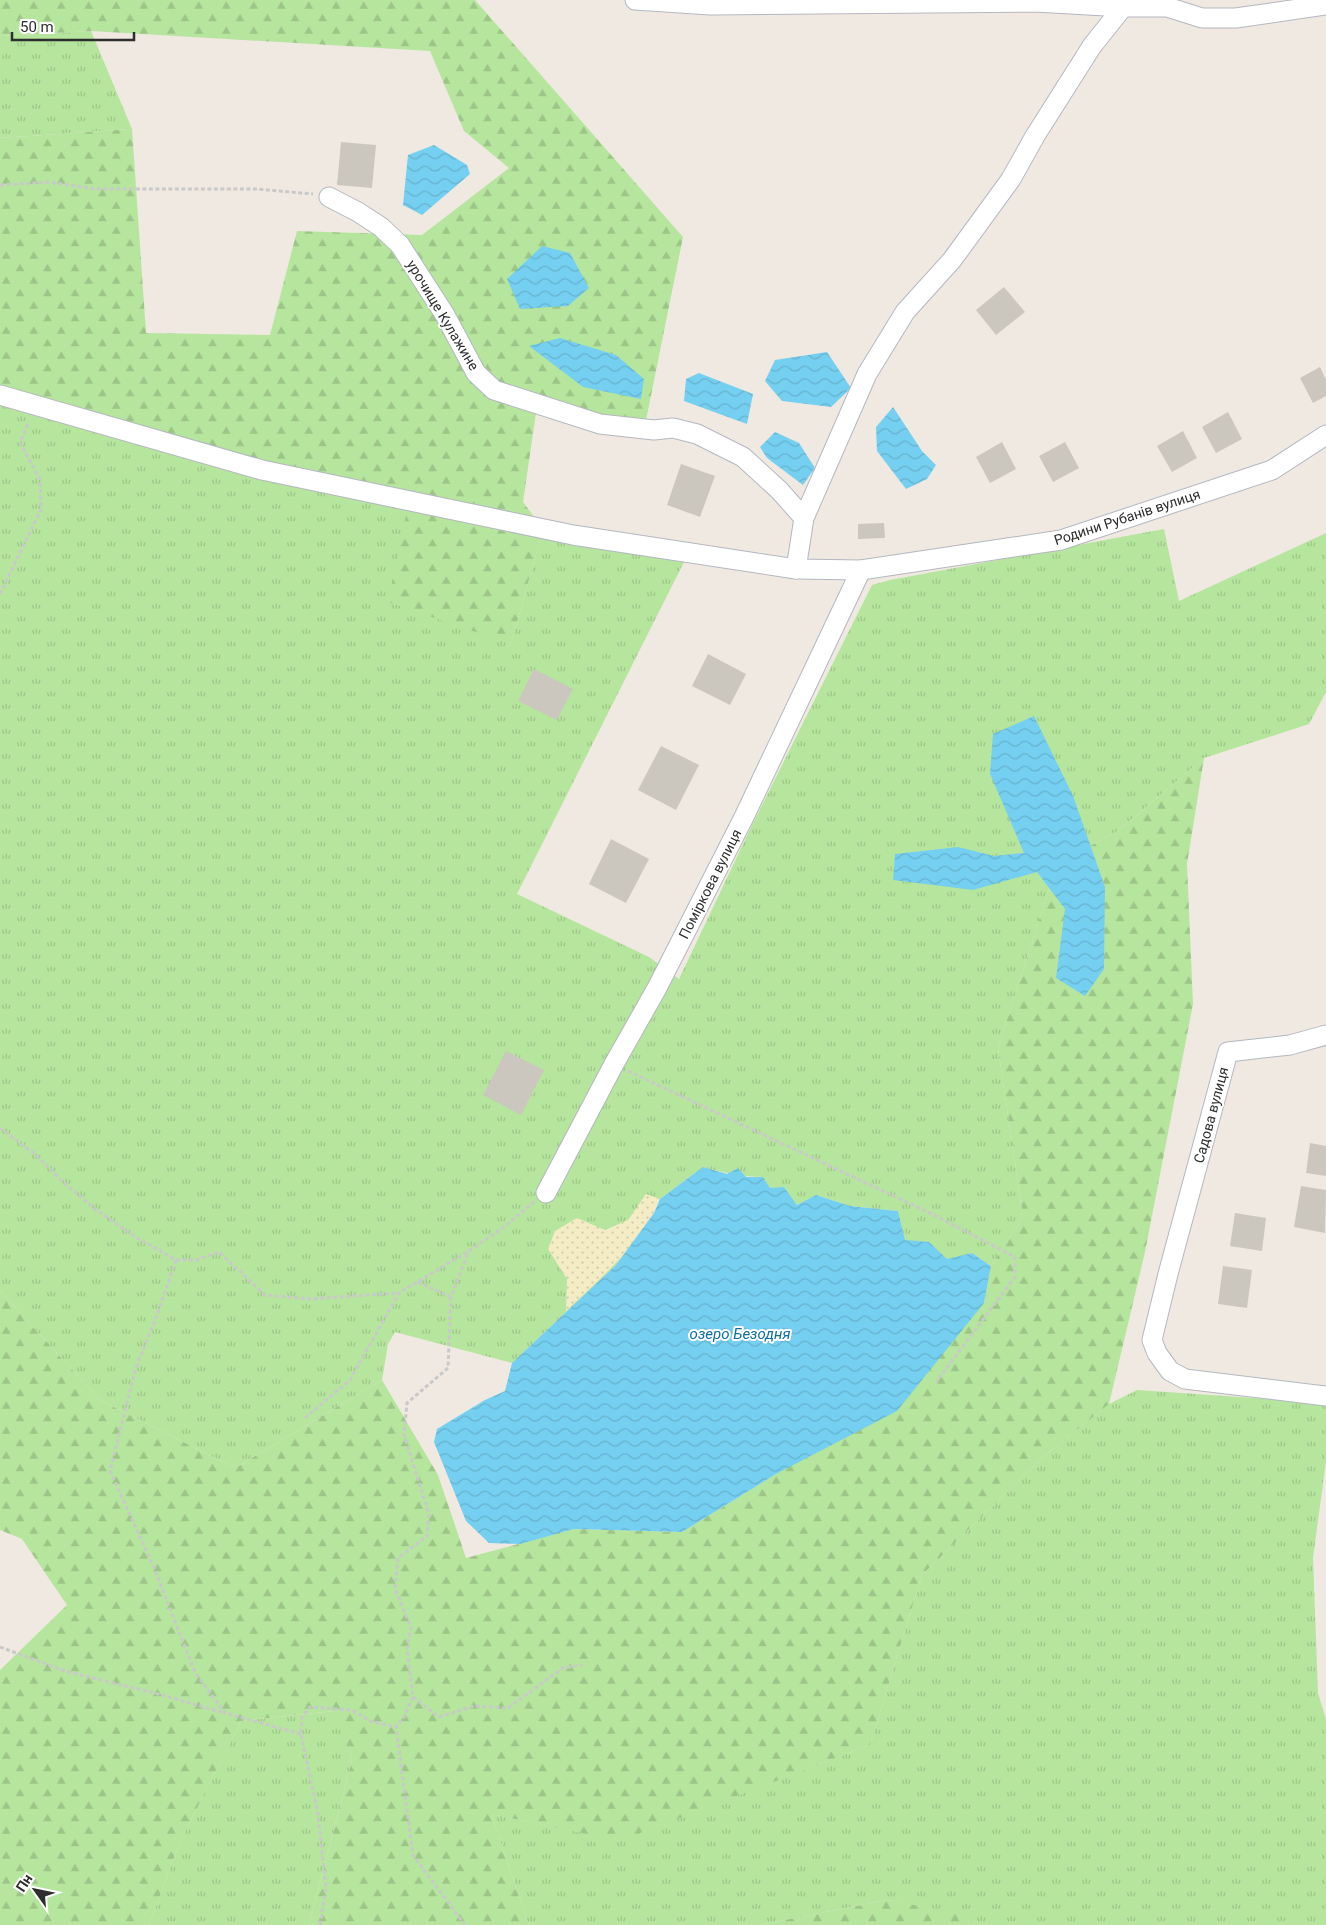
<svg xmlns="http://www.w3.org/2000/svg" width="1326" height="1925" viewBox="0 0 1326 1925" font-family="Roboto,sans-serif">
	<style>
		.grass { fill: url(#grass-tufts) }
		.forest { fill: url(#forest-firs) }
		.sand { fill: url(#sand-dots) }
		.water { fill: url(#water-waves) }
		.building { fill: #cbc7bf }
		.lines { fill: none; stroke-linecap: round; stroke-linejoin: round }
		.minor-casing { stroke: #b4b7c1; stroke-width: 21 }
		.path { stroke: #c9c9c9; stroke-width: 3; stroke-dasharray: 4 2.5; stroke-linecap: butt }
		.minor { stroke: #fff; stroke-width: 19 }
		.labels { text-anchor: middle; stroke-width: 4; stroke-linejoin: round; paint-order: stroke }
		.street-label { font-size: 14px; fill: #2e2e2e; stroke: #fff }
		.water-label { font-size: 15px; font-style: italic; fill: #0d6fa3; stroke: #fff }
	</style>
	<defs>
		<pattern id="grass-tufts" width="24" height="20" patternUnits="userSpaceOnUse" patternTransform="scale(1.25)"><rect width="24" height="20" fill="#b6e59e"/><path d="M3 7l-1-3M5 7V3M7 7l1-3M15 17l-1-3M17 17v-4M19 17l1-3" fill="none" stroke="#9dc588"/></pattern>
		<pattern id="forest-firs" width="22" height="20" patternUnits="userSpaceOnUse" patternTransform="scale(1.25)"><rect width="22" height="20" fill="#b6e59e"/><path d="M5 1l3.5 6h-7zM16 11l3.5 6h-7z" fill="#9dc588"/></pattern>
		<pattern id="sand-dots" width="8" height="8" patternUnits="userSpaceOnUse" patternTransform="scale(1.25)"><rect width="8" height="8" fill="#f3ecc5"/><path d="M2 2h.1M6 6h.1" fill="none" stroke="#d1cbaa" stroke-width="1.8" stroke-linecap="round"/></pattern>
		<pattern id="water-waves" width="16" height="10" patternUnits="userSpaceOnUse" patternTransform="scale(1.25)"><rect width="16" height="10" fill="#75cff0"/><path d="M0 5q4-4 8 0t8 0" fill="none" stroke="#66b2ce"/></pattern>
	</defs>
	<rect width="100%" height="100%" fill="#efe9e1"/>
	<!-- grass -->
	<g class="grass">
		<path d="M91,31L132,129L0,138V36Z"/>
		<path d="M0,395L409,501L511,644L543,529L684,562L517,894L649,957L679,979L753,823L872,585L890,580L1164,529L1179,601L1326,533V692L1309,724L1204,758L1118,831L1057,864L998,1048L1023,1217L991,1266L972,1253L947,1260L929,1242L905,1241L898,1211L850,1206L816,1195L797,1205L784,1187L770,1189L763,1177C742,1177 723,1173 703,1167L660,1199L616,1265L512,1363L395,1332L388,1344L382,1380L235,1468L100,1400L0,1291Z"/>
		<path d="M1137,1390L1326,1403V1461L1313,1558L1318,1693L1326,1719V1925H972L976,1918L887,1900L760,1925H529L491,1814L619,1840L870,1745L922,1575L1042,1458L1109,1404Z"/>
		<path d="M335,1711L352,1760L309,1925H149L180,1842L241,1721Z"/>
	</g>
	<!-- forest -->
	<g class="forest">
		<path d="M0,0H475L683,237L645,425L536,413L523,502L543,529L511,644L388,602L409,501L0,393V138L132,129L146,333L270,335L297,231L422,235L509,168L464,131L430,51L91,31L0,36Z"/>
		<path d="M1204,758L1187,864L1193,1004L1145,1252L1109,1404L1042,1458L922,1575L870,1745L619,1841L491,1814L529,1925H309L352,1760L334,1711L241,1721L180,1842L149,1925H0V1670L67,1605L22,1539L0,1530V1291L100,1400L235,1468L382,1380L438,1475L466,1558L574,1529L682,1532L776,1474L984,1303L991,1266L1023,1217L998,1048L1057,864L1118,831Z"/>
		<path d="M887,1900L977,1917L972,1925H760Z"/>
	</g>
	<!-- sand -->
	<path class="sand" d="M646,1194L660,1199C641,1244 601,1278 566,1311L567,1279L548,1249L555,1231L577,1218L605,1230L628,1220Z"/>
	<!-- water -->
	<g class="water">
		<path d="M434,145L467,165L470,174L422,215L403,205L408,155Z"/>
		<path d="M542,246L570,253L589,288L568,306L520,309L507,279Z"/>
		<path d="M560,338L616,355L644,379L641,399L583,387L529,346Z"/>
		<path d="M827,352L851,388L831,407L782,401L765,381L775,360Z"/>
		<path d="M699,373L753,394L747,424L684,401L686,379Z"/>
		<path d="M893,407L922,451L936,465L927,479L906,489L877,451L876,427Z"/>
		<path d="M775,432L799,443L815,468L803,485L767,458L760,447Z"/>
		<path d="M1034,716L1073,796L1105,887L1104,969L1085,996L1056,978L1065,909L1037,872L973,890L893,880L895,854L958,847L994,856L1024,853L990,774L993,734Z"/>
		<path d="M703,1167L727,1174L738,1168L746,1177H763L770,1188L784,1187L797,1205L816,1195L850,1206L898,1211L905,1240L929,1242L947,1259L972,1253L991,1266L984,1303L897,1411L776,1474L682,1532L574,1529L520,1544L489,1543L466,1521L434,1442L437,1429L485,1400L505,1391L512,1363L616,1265L654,1213L660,1199Z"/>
	</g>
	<!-- building -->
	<g class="building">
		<path d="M341,142L376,145L372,188L337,185Z"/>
		<path d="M1004,287L1025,312L996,335L976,310Z"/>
		<path d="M1320,367L1326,380V396L1313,403L1300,378Z"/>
		<path d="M1228,412L1242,439L1216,453L1202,427Z"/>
		<path d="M1183,431L1197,458L1172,472L1157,446Z"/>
		<path d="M1002,442L1016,469L990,483L976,457Z"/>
		<path d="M1065,442L1079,468L1053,482L1039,456Z"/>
		<path d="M681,464L715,476L700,517L667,505Z"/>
		<path d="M884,523L885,538L858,539V524Z"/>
		<path d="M708,654L746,674L730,705L692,686Z"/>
		<path d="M534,669L573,689L557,720L518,701Z"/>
		<path d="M661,746L699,765L676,810L638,790Z"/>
		<path d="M611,839L649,859L626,903L589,884Z"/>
		<path d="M506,1051L544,1070L521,1115L483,1095Z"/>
		<path d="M1310,1143L1326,1146V1176L1306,1173Z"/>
		<path d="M1301,1186L1326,1190L1325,1233L1294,1227Z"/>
		<path d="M1235,1213L1266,1218L1262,1251L1230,1246Z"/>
		<path d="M1223,1266L1252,1270L1247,1308L1218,1304Z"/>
	</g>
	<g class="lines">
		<defs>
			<g id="minor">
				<path d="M635,0L710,5L1035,2L1123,7H1167L1202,18H1236L1326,5"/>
				<path d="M329,197L358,212L381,227L400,245L445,315L476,373L494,390L600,424L654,430L673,428L697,434L743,457L779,490L804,518"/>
				<path d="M0,395L262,470L573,535L796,569L861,570L1061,540L1272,470L1326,435"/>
				<path d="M796,569L804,518L867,374L905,312L952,260L1011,179L1035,136L1092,46L1123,7"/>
				<path d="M1326,1035L1290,1045L1228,1052L1168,1274L1152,1340L1157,1353L1170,1371L1185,1379L1326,1396"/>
				<path d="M546,1193L614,1064L657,988L744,817L861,570"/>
			</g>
		</defs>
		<!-- minor casing -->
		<use href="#minor" class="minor-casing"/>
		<!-- path -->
		<g class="path">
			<path d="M0,185L50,182L95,189H257L313,194"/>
			<path d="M0,594L41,510L40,479L20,443L29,421"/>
			<path d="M628,1071L932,1214L1015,1257V1277L936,1382"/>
			<path d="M0,1128L36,1155L63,1182L95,1209L134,1236L176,1260H196L219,1252L265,1295L309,1299L399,1293"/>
			<path d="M176,1260L156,1318L136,1367L110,1471L152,1563L195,1672L225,1713L301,1734"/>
			<path d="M418,1282L451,1297"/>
			<path d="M305,1418L350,1380L399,1293L469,1251L504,1227L534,1202"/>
			<path d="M0,1647L65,1671L162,1695L224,1713"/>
			<path d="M413,1697L439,1717L474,1706L508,1708L563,1668L582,1665"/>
			<path d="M320,1925L326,1888L318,1814L301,1734L302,1717L310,1707L352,1710L370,1721L396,1727"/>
			<path d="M465,1925L413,1855L396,1727L404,1717L413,1697L407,1649L411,1628L395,1589L398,1558L427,1536L429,1514L404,1435L407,1403L448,1368L451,1297L469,1251"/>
		</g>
		<!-- minor -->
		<use href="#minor" class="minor"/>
	</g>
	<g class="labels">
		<!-- street labels -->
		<g class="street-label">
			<text transform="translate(443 315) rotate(59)" y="5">урочище Кулажине</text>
			<text transform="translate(1127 517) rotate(-18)" y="5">Родини Рубанів вулиця</text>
			<text transform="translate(710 884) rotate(-63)" y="5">Поміркова вулиця</text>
			<text transform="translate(1211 1115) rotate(-75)" y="5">Садова вулиця</text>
		</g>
		<!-- water labels -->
		<g class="water-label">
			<text x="740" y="1339">озеро Безодня</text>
		</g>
	</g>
	<!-- north arrow -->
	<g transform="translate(35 1890) rotate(303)" stroke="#ffffff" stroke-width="4" paint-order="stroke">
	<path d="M0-4L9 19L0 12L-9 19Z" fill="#2e2e2e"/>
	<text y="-8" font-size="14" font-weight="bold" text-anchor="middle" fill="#2e2e2e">Пн</text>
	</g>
	<!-- scale -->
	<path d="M12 32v8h122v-8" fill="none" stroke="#2e2e2e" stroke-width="2.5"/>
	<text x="20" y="32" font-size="15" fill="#2e2e2e" stroke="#ffffff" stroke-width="4" paint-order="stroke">50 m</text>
</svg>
